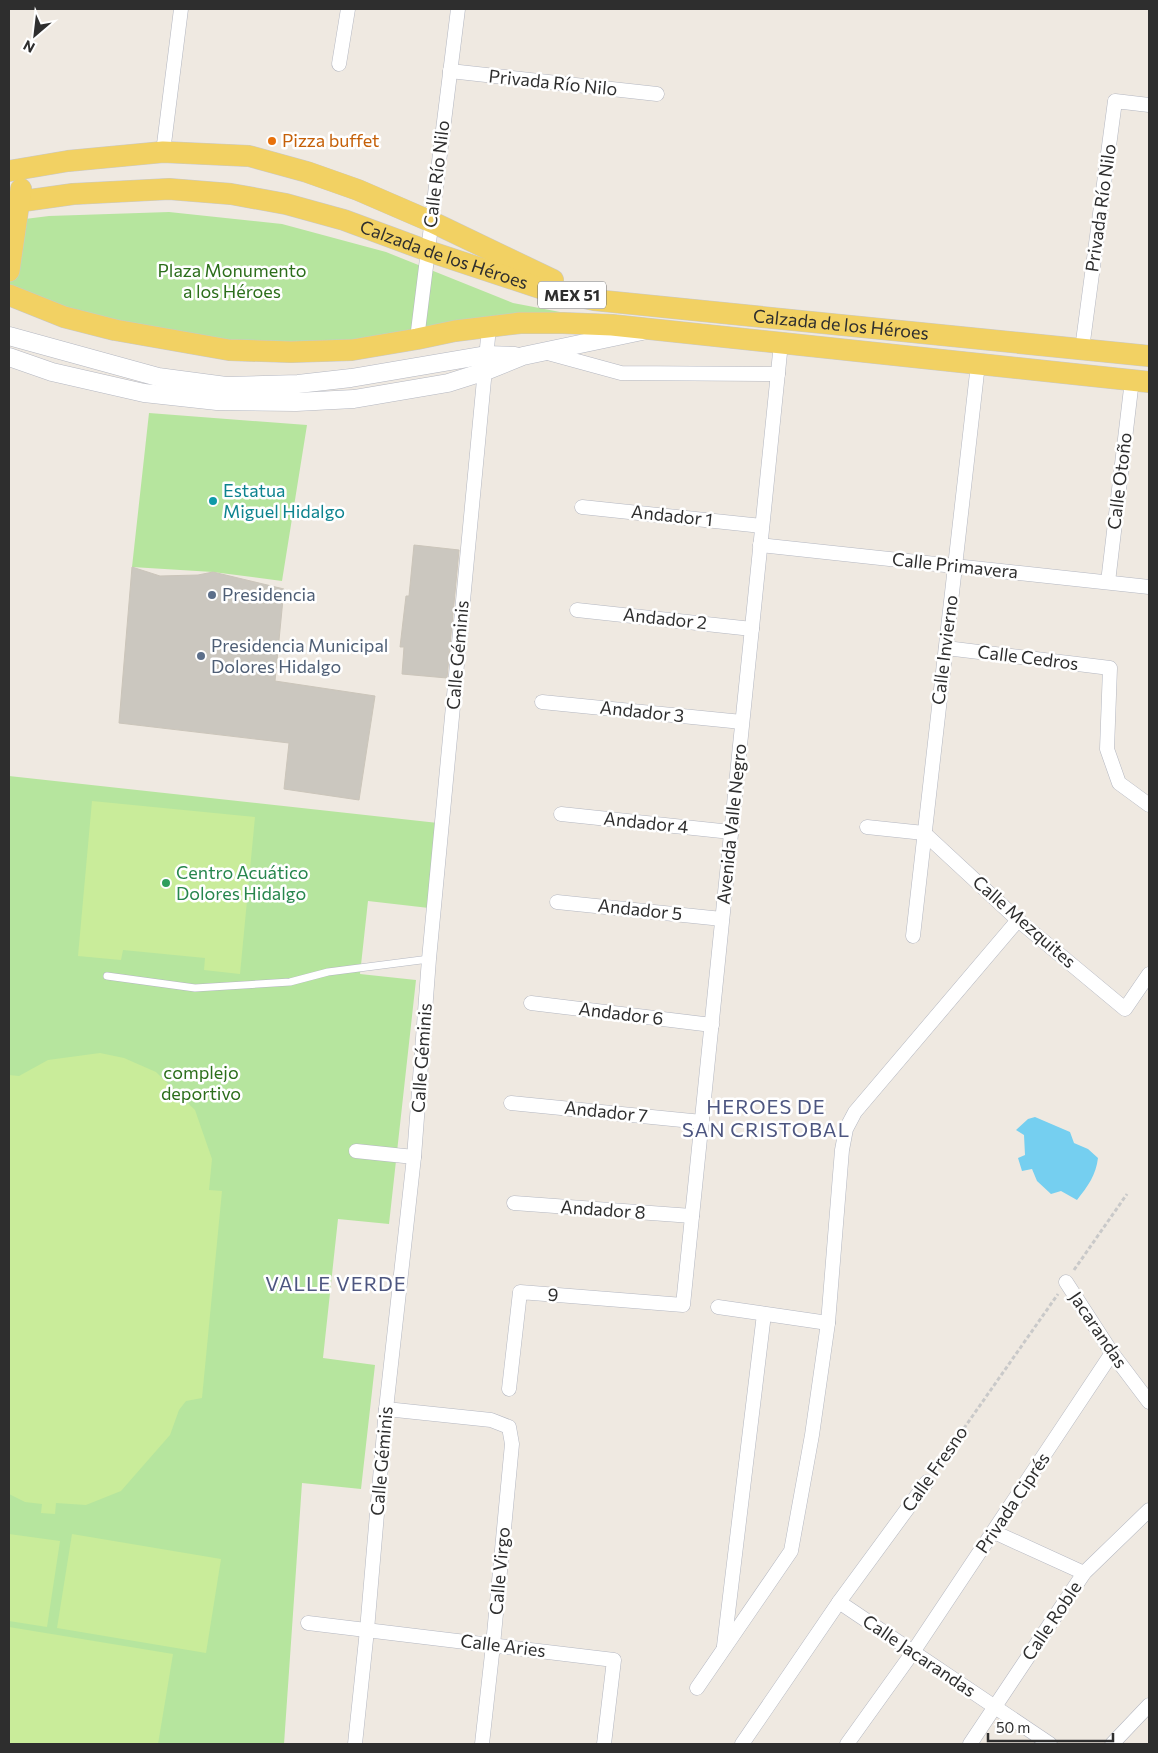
<svg xmlns="http://www.w3.org/2000/svg" width="1158" height="1753" viewBox="0 0 1158 1753" font-family="Commissioner,sans-serif">
	<style>
		.green { fill: #b6e59e }
		.pitch { fill: #c9ec9a }
		.water { fill: #75cff0 }
		.building { fill: #cbc7bf; stroke: #cbc5ba }
		.lines { fill: none; stroke-linecap: round; stroke-linejoin: round }
		.service-casing { stroke: #b4b7c1; stroke-width: 8 }
		.minor-casing { stroke: #b4b7c1; stroke-width: 15 }
		.tertiary-casing { stroke: #b4b7c1; stroke-width: 19 }
		.primary-casing { stroke: #c9c9c9; stroke-width: 22 }
		.path { stroke: #c9c9c9; stroke-width: 3; stroke-dasharray: 4 2.5; stroke-linecap: butt }
		.service { stroke: #fff; stroke-width: 7 }
		.minor { stroke: #fff; stroke-width: 14 }
		.tertiary { stroke: #fff; stroke-width: 18 }
		.primary { stroke: #f2d163; stroke-width: 21 }
		.food-dot { fill: #e8710a; stroke: #fff; stroke-width: 2 }
		.culture-dot { fill: #0f9aa8; stroke: #fff; stroke-width: 2 }
		.service-dot { fill: #5c6f8a; stroke: #fff; stroke-width: 2 }
		.leisure-dot { fill: #2e9e5b; stroke: #fff; stroke-width: 2 }
		.labels { text-anchor: middle; stroke-width: 5; stroke-linejoin: round; paint-order: stroke }
		.shield { fill: #fff; stroke: #6d6d6d; stroke-width: 1 }
		.shield-label { font-size: 16px; font-weight: bold; fill: #2e2e2e }
		.street-label { font-size: 18px; fill: #2e2e2e; stroke: #fff }
		.food-label { font-size: 18px; fill: #c56008; stroke: #fff; text-anchor: start }
		.park-label { font-size: 18px; fill: #2c6e1b; stroke: #fff }
		.culture-label { font-size: 18px; fill: #0d838f; stroke: #fff; text-anchor: start }
		.service-label { font-size: 18px; fill: #4e5e75; stroke: #fff; text-anchor: start }
		.leisure-label { font-size: 18px; fill: #27864d; stroke: #fff; text-anchor: start }
		.quarter-label { font-size: 20px; letter-spacing: 1px; fill: #4d5680; stroke: #fff }
	</style>
	<rect width="100%" height="100%" fill="#efe9e1"/>
	<!-- green -->
	<g class="green">
		<path d="M169,212L282,224L386,252L513,303L602,320L354,344H227L65,314L9,293V221L49,216Z"/>
		<path d="M149,413L307,425L282,581L213,572L132,567Z"/>
		<path d="M9,776L438,823L429,908L368,901L360,974L416,980L389,1224L338,1219L323,1358L375,1365L361,1489L302,1483L284,1744H9Z"/>
	</g>
	<!-- pitch -->
	<g class="pitch">
		<path d="M92,801L255,817L240,974L204,970L205,958L123,950L121,960L78,956Z"/>
		<path d="M100,1053L124,1058L156,1072L195,1110L212,1159L209,1190L222,1191L202,1398L186,1401L179,1410L170,1435L121,1491L86,1505L56,1503L55,1514L41,1513L42,1504L25,1502L9,1494V1075L19,1076L48,1060Z"/>
		<path d="M9,1534L60,1541L47,1627L9,1621Z"/>
		<path d="M72,1534L221,1559L206,1653L57,1628Z"/>
		<path d="M9,1627L173,1654L158,1744H9Z"/>
	</g>
	<!-- water -->
	<path class="water" d="M1035,1117L1070,1132L1074,1143L1088,1149L1098,1158C1096,1175 1088,1186 1077,1200L1061,1191L1051,1194L1037,1181L1032,1169L1022,1171L1018,1158L1025,1155L1024,1135L1016,1130L1028,1119Z"/>
	<!-- building -->
	<g class="building">
		<path d="M414,545L459,550L447,678L402,674L404,647H400L406,596H409Z"/>
		<path d="M132,567L160,576L198,575L213,572L284,589L275,681L375,696L359,800L284,789L289,743L119,723Z"/>
	</g>
	<g class="lines">
		<defs>
			<path id="service" d="M107,976L195,988L290,982L328,972L429,959"/>
			<g id="minor">
				<path d="M339,64L348,9"/>
				<path d="M450,71L657,94"/>
				<path d="M163,152L181,9"/>
				<path d="M417,339L458,9"/>
				<path d="M1082,349L1115,101L1149,105"/>
				<path d="M544,352L621,373L778,374"/>
				<path d="M582,507L762,526"/>
				<path d="M760,545L1149,587"/>
				<path d="M1108,582L1132,380"/>
				<path d="M577,610L752,629"/>
				<path d="M946,648L1110,668L1107,749L1119,783L1149,805"/>
				<path d="M542,702L742,722"/>
				<path d="M561,814L731,832"/>
				<path d="M867,827L924,833L1018,920L1125,1009L1149,974"/>
				<path d="M557,902L722,919"/>
				<path d="M913,936L978,364"/>
				<path d="M531,1003L712,1025"/>
				<path d="M511,1103L702,1122"/>
				<path d="M356,1151L414,1157"/>
				<path d="M514,1203L692,1216"/>
				<path d="M1066,1282L1112,1353L1149,1402"/>
				<path d="M718,1307L828,1323"/>
				<path d="M509,1389L520,1292L683,1305L781,343"/>
				<path d="M386,1409L491,1420L509,1427L512,1444L493,1645L482,1744"/>
				<path d="M994,1532L1084,1573"/>
				<path d="M839,1602L1050,1744"/>
				<path d="M308,1623L614,1660L604,1744"/>
				<path d="M724,1646L764,1314"/>
				<path d="M697,1688L791,1551L812,1435L828,1323L842,1150L846,1129L855,1112L1018,920"/>
				<path d="M355,1744L367,1630L386,1409L414,1157L429,959L489,327"/>
				<path d="M742,1744L839,1602L927,1482"/>
				<path d="M847,1744L913,1652L1112,1353"/>
				<path d="M970,1744L1084,1573L1149,1510"/>
				<path d="M1112,1744L1149,1705"/>
			</g>
			<g id="tertiary">
				<path d="M9,336L158,377L226,386L298,384L351,378L486,355L515,356"/>
				<path d="M9,357L52,372L144,393L217,401L296,402L354,399L448,383L486,371L523,356L642,331"/>
			</g>
			<g id="primary">
				<path d="M9,171L68,161L163,152L249,156L307,172L358,190L432,222L553,280"/>
				<path id="s1" d="M9,203L73,194L169,189L231,194L286,204L344,220L428,251L546,290L594,300L1149,356"/>
				<path d="M9,271L21,189"/>
				<path d="M9,295L64,317L115,330L229,350L291,352L352,350L417,339L455,331L520,323H563L612,325L1149,382"/>
			</g>
		</defs>
		<!-- service casing -->
		<use href="#service" class="service-casing"/>
		<!-- minor casing -->
		<use href="#minor" class="minor-casing"/>
		<!-- tertiary casing -->
		<use href="#tertiary" class="tertiary-casing"/>
		<!-- primary casing -->
		<use href="#primary" class="primary-casing"/>
		<!-- path -->
		<g class="path">
			<path d="M1074,1270L1127,1194"/>
			<path d="M934,1471L1058,1294"/>
		</g>
		<!-- service -->
		<use href="#service" class="service"/>
		<!-- minor -->
		<use href="#minor" class="minor"/>
		<!-- tertiary -->
		<use href="#tertiary" class="tertiary"/>
		<!-- primary -->
		<use href="#primary" class="primary"/>
	</g>
	<!-- markers -->
	<circle class="food-dot" cx="272" cy="141" r="5"/>
	<circle class="culture-dot" cx="213" cy="501" r="5"/>
	<g class="service-dot">
		<circle cx="212" cy="595" r="5"/>
		<circle cx="201" cy="656" r="5"/>
	</g>
	<circle class="leisure-dot" cx="166" cy="883" r="5"/>
	<g class="labels">
		<!-- shield labels -->
		<rect class="shield" x="538" y="281.5" width="68" height="27" rx="4"/>
		<g class="shield-label">
			<text x="572" y="301">MEX 51</text>
		</g>
		<!-- street labels -->
		<g class="street-label">
			<text transform="translate(553 83) rotate(6)" y="6">Privada Río Nilo</text>
			<text transform="translate(437 174) rotate(-83)" y="6">Calle Río Nilo</text>
			<text transform="translate(1101 208) rotate(-82)" y="6">Privada Río Nilo</text>
			<text dy="6" stroke="none"><textPath href="#s1" startOffset="445">Calzada de los Héroes</textPath></text>
			<text dy="6" stroke="none"><textPath href="#s1" startOffset="850">Calzada de los Héroes</textPath></text>
			<text transform="translate(1120 481) rotate(-83)" y="6">Calle Otoño</text>
			<text transform="translate(672 516) rotate(6)" y="6">Andador 1</text>
			<text transform="translate(955 566) rotate(6)" y="6">Calle Primavera</text>
			<text transform="translate(665 619) rotate(6)" y="6">Andador 2</text>
			<text transform="translate(945 650) rotate(-83)" y="6">Calle Invierno</text>
			<text transform="translate(458 655) rotate(-85)" y="6">Calle Géminis</text>
			<text transform="translate(1028 658) rotate(7)" y="6">Calle Cedros</text>
			<text transform="translate(642 712) rotate(6)" y="6">Andador 3</text>
			<text transform="translate(646 823) rotate(6)" y="6">Andador 4</text>
			<text transform="translate(732 824) rotate(-84)" y="6">Avenida Valle Negro</text>
			<text transform="translate(640 910) rotate(6)" y="6">Andador 5</text>
			<text transform="translate(1024 922) rotate(41)" y="6">Calle Mezquites</text>
			<text transform="translate(621 1014) rotate(7)" y="6">Andador 6</text>
			<text transform="translate(422 1058) rotate(-86)" y="6">Calle Géminis</text>
			<text transform="translate(606 1112) rotate(6)" y="6">Andador 7</text>
			<text transform="translate(603 1210) rotate(4)" y="6">Andador 8</text>
			<text transform="translate(553 1295) rotate(5)" y="6">9</text>
			<text transform="translate(1098 1330) rotate(56)" y="6">Jacarandas</text>
			<text transform="translate(382 1461) rotate(-85)" y="6">Calle Géminis</text>
			<text transform="translate(935 1469) rotate(-55)" y="6">Calle Fresno</text>
			<text transform="translate(1013 1503) rotate(-56)" y="6">Privada Ciprés</text>
			<text transform="translate(500 1571) rotate(-85)" y="6">Calle Virgo</text>
			<text transform="translate(1052 1621) rotate(-56)" y="6">Calle Roble</text>
			<text transform="translate(503 1646) rotate(7)" y="6">Calle Aries</text>
			<text transform="translate(919 1656) rotate(34)" y="6">Calle Jacarandas</text>
		</g>
		<!-- food labels -->
		<g class="food-label">
			<text x="282" y="147">Pizza buffet</text>
		</g>
		<!-- park labels -->
		<g class="park-label">
			<text x="232" y="277">Plaza Monumento<tspan x="232" dy="21">a los Héroes</tspan></text>
			<text x="201" y="1079">complejo<tspan x="201" dy="21">deportivo</tspan></text>
		</g>
		<!-- culture labels -->
		<g class="culture-label">
			<text x="223" y="497">Estatua<tspan x="223" dy="21">Miguel Hidalgo</tspan></text>
		</g>
		<!-- service labels -->
		<g class="service-label">
			<text x="222" y="601">Presidencia</text>
			<text x="211" y="652">Presidencia Municipal<tspan x="211" dy="21">Dolores Hidalgo</tspan></text>
		</g>
		<!-- leisure labels -->
		<g class="leisure-label">
			<text x="176" y="879">Centro Acuático<tspan x="176" dy="21">Dolores Hidalgo</tspan></text>
		</g>
		<!-- quarter labels -->
		<g class="quarter-label">
			<text x="766" y="1114">HEROES DE<tspan x="766" dy="23">SAN CRISTOBAL</tspan></text>
			<text x="336" y="1291">VALLE VERDE</text>
		</g>
	</g>
	<!-- border -->
	<rect width="1158" height="1753" fill="none" stroke="#2e2e2e" stroke-width="20"/>
	<!-- north arrow -->
	<g transform="translate(35 35) rotate(208)" stroke="#ffffff" stroke-width="4" paint-order="stroke">
	<path d="M0-4L9 19L0 12L-9 19Z" fill="#2e2e2e"/>
	<text y="-8" font-size="14" font-weight="bold" text-anchor="middle" fill="#2e2e2e">N</text>
	</g>
	<!-- scale -->
	<path d="M988 1733v8h125v-8" fill="none" stroke="#2e2e2e" stroke-width="2.5"/>
	<text x="996" y="1733" font-size="15" fill="#2e2e2e" stroke="#ffffff" stroke-width="4" paint-order="stroke">50 m</text>
</svg>
